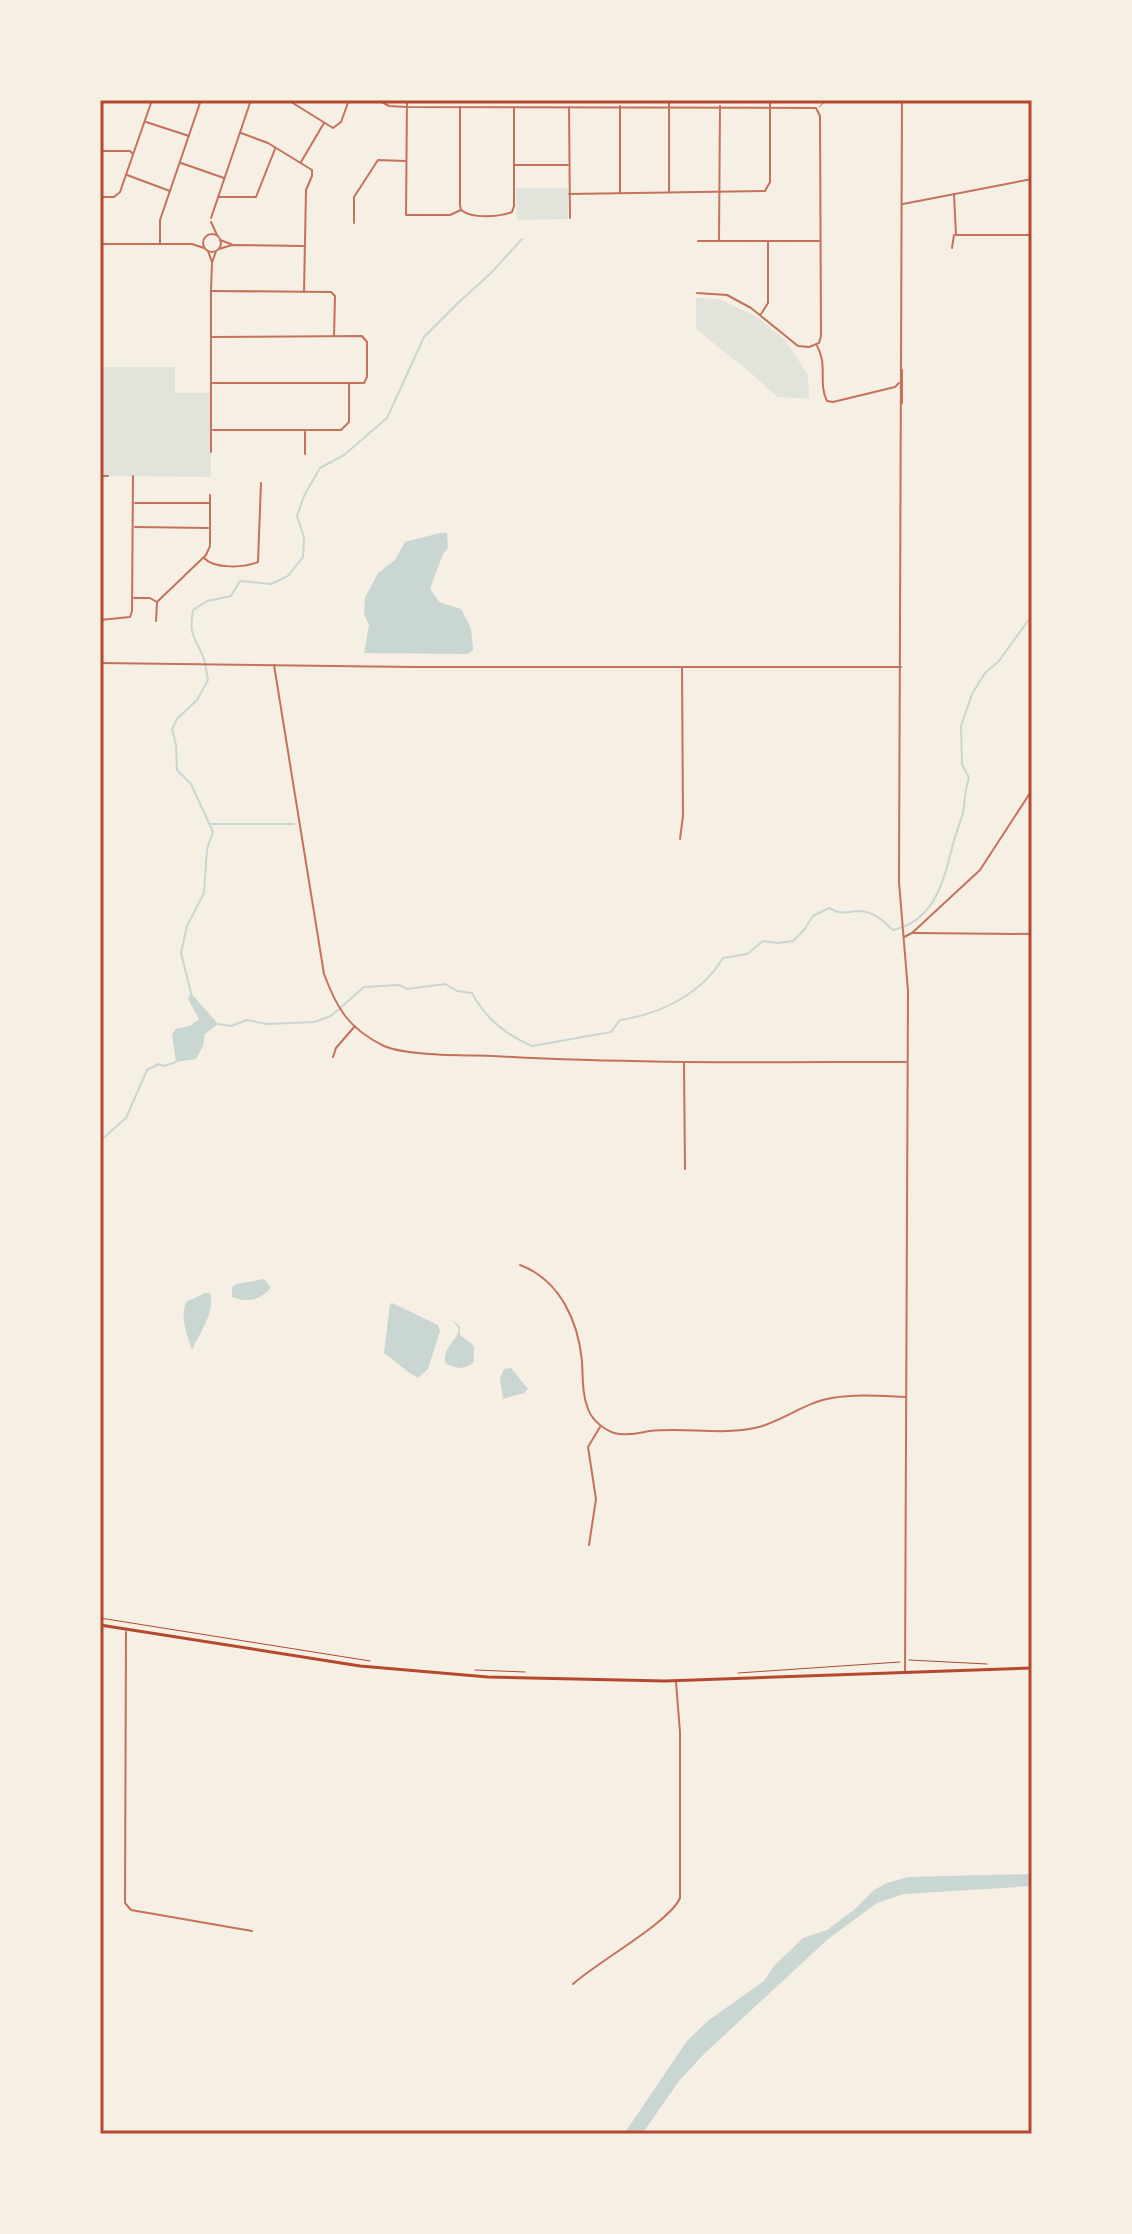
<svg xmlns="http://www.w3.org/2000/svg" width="1132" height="2234" viewBox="0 0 1132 2234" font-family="Mulish,sans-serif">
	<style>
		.green { fill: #e2e4dc }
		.water { fill: #c9d6d2 }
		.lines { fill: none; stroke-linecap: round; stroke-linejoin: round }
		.stream { stroke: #c9d6d2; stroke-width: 2 }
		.path { stroke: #b5482f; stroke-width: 1 }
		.service { stroke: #c5725c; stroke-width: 1 }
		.minor { stroke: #c5725c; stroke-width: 2 }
		.tertiary { stroke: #c5725c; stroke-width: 2 }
		.primary { stroke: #b5482f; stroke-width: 3 }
		.neatline { fill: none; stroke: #b5482f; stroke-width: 3 }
	</style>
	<rect width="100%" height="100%" fill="#f6efe4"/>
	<!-- green -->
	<g class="green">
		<path d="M516,188H568V219L517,220Z"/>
		<path d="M696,298L719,299L757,317L785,340L808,375L809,399L777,397L751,373L696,329Z"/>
		<path d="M100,367H175V393H211V477L100,476Z"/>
	</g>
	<!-- water -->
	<g class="water">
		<path d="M440,533H447L448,548L443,554L430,589L439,602L461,609L471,628L473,650L468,654L364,653L369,625L364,614L365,598L378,573L395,560L405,542Z"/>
		<path d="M191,993L218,1024L205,1034L203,1046L196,1059L176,1062L172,1034L176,1029L190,1026L199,1019L188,999Z"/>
		<path d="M264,1279L271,1287C262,1300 246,1303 232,1297V1287L237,1284Z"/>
		<path d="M205,1293H210C216,1311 199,1334 192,1350C187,1333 180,1319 186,1302Z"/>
		<path d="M392,1303L438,1325L440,1331L428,1369L418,1378C405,1371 396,1361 384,1353L390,1304Z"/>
		<path d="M451,1318L460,1327V1335L474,1346V1362C464,1370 458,1369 446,1364C441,1349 456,1343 459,1329Z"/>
		<path d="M511,1368L528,1389L524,1393L503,1399L500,1378L504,1369Z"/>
		<path d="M1032,1874V1886L904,1894L877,1903L828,1939L705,2053L679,2081L642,2134H624L687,2041L709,2020L764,1981L774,1966L803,1938L827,1930L855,1909L874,1890L887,1883L908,1877Z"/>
	</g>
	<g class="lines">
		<!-- stream -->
		<g class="stream">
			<path d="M211,824H294"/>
			<path d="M191,993L181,953L187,926L204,893L207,849L213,832L191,784L177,770L176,745L172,729L177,719L197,700L208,680C206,672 206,661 202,654C193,635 189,633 193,610L207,601L231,596L240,581L271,584L288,576L303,557L304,537L297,516L304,496L320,468L344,455L387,418L424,337L459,302L491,273L522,239"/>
			<path d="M218,1024L231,1026L247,1020L267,1024L314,1022L331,1016L364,987L399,985L407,989L445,984L457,991L472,993C485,1018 506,1035 532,1046L611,1032L620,1020C661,1014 701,994 723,958L747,954L763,941L778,943L793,941L804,930L813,916L829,908C844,916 845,911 860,911C875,912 883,921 893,930C935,921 944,880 953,844C956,832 962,819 964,808C965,796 965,789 969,778L962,764L961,726L972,694L985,673L999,661L1032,615"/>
			<path d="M100,1141L126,1118L147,1070L159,1064L164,1066L176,1062"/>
		</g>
		<!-- path -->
		<g class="path">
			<path d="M100,1618L370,1661"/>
			<path d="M909,1660L987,1664"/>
			<path d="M475,1670L525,1672"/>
			<path d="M738,1673L900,1662"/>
		</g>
		<!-- service -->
		<path class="service" d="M819,107L827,100H844"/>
		<!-- minor -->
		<g class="minor">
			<path d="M288,100L333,128L341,122L349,100"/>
			<path d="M407,100L406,215H450L461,210"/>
			<path d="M460,107V205L461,210C472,219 499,217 512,212L514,206V108"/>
			<path d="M569,107L570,218"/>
			<path d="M100,111L104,100"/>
			<path d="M146,122L189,136"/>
			<path d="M241,133L268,143L312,170V176L306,190L304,292"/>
			<path d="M100,151H130L133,154"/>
			<path d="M301,162L324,123"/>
			<path d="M181,163L224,178"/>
			<path d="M515,165H568"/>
			<path d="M127,175L170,191"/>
			<path d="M669,191V100"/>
			<path d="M620,193V106"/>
			<path d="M569,194L765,191L770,182V100"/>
			<path d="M954,194L956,235H1032"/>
			<path d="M100,197H114L120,192L152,100"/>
			<path d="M219,197H256L275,149"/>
			<path d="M903,204L1032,179"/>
			<path d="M354,223V197L378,160L405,161"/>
			<path d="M220,240L231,244"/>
			<path d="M698,241H819"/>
			<path d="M719,241L720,106"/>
			<path d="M160,244V220L201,100"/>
			<path d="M952,248L954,235"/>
			<path d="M219,249L232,245L303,246"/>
			<path d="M208,251L212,262"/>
			<path d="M211,291L331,292L335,296L334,336"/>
			<path d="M761,314L768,303V242"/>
			<path d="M211,337L362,336L367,342V377L364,383H211"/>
			<path d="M817,346C828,364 818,384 827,401L833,402L895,387L899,383"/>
			<path d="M213,430H341L349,422V384"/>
			<path d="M211,452V291L212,263L216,251"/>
			<path d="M305,454V432"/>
			<path d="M100,476H108"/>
			<path d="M135,503H209"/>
			<path d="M135,527L208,528"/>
			<path d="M204,558C214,569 244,568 258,562L261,483"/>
			<path d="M134,598H150L157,602L156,621"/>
			<path d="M157,602L206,555L210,546V495"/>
			<path d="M100,620L130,617L132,611L133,476"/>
			<path d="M100,663L413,667H901"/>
			<path d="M274,665L324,974C337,1009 349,1029 384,1046C407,1056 466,1055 493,1056C630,1064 768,1062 906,1062"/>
			<path d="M680,839L683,816L682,668"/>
			<path d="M913,933L1032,934"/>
			<path d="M904,937L912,933L980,870L1032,790"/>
			<path d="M333,1057L336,1048L355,1026"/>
			<path d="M684,1062L685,1169"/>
			<path d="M520,1265C560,1280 578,1321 582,1361C583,1377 582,1394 588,1409C592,1420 603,1429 614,1433C626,1436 638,1433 650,1431C686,1427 724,1436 759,1427C784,1420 806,1402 832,1398C856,1394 881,1396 905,1397"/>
			<path d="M589,1545L596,1499L588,1447L600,1427"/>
			<path d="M126,1632L125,1903L131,1910L252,1931"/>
			<path d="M573,1984C597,1962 670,1922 680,1898V1732L676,1682"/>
		</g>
		<!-- tertiary -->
		<g class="tertiary">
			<path d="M378,100L389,106L407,107L816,108L820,116L821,336L819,343L809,347L798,346L751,308L727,295L697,293"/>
			<path d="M902,100L899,882L908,991L905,1671"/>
			<path d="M211,218L251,100"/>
			<path d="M211,222L217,235"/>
			<circle cx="212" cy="243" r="9"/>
			<path d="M100,244H192L204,248"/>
			<path d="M902,403V370"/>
		</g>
		<!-- primary -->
		<path class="primary" d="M100,1625L360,1666L488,1677L665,1681L1032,1668"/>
	</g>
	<!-- border -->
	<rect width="1132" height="2234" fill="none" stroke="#f6efe4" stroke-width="204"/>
	<rect x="102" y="102" width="928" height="2030" class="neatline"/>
</svg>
